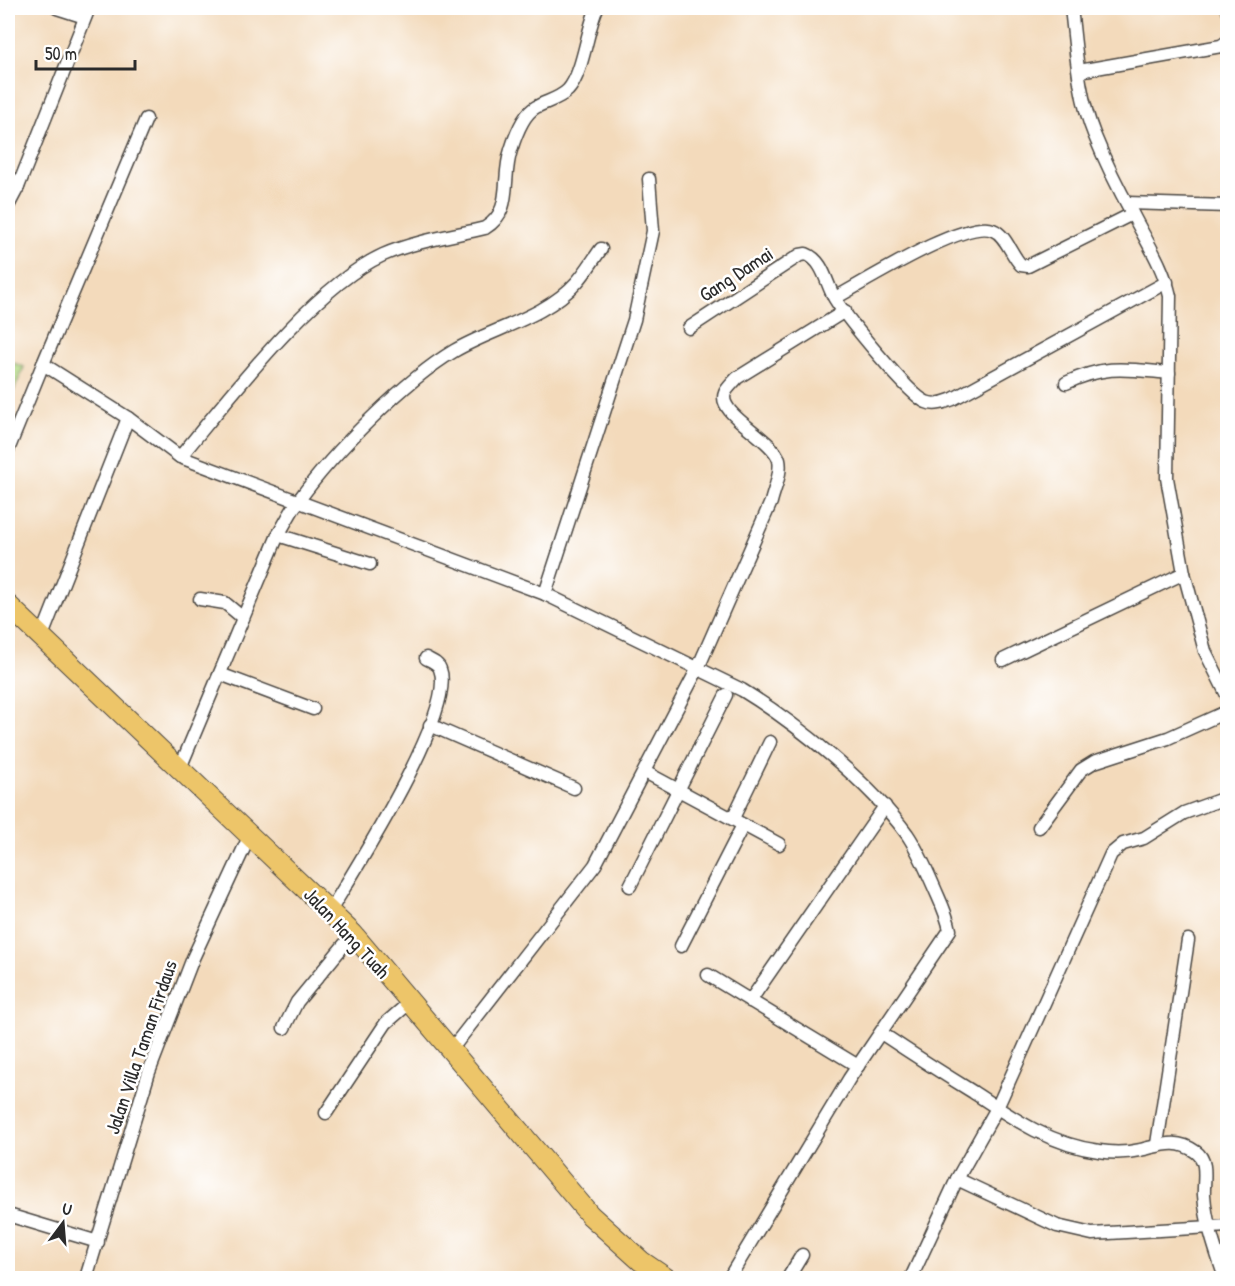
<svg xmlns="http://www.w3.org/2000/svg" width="1235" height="1286" viewBox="0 0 1235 1286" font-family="'Patrick Hand',sans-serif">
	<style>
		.green { fill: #aed57f; stroke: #6c8055; stroke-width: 1.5 }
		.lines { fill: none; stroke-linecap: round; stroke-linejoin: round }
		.minor-casing { stroke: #494541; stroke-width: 15 }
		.primary-casing { stroke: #494541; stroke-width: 22 }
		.minor { stroke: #fff; stroke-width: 12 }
		.primary { stroke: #edc569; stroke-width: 20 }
		.labels { text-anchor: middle; stroke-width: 5; stroke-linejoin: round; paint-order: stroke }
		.street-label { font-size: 20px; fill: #2b2b2b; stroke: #fff }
	</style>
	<rect width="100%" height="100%" fill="#fff"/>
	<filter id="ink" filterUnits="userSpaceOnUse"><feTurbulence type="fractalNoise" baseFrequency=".0167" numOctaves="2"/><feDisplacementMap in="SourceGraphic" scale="12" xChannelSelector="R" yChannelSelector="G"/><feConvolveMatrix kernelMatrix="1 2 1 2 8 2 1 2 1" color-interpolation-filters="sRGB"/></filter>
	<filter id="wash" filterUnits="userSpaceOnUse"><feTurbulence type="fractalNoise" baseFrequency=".008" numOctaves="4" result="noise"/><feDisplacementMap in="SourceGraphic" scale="24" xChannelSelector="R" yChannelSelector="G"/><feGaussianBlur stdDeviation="1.35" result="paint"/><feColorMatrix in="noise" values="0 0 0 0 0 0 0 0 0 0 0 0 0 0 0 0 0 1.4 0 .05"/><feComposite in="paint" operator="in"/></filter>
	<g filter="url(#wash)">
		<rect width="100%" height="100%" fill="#f3dabb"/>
		<!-- green -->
		<path class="green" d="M8,361L24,367L8,404Z"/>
	</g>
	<g filter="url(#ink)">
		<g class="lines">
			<defs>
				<g id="minor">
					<path d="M57,8L85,17"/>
					<path d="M1071,8C1076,49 1078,95 1094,134C1105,161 1118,188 1132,213C1146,241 1163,265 1170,296L1167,478L1184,573L1205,651L1228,697"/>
					<path d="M1227,8L1228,10"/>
					<path d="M1079,71L1221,46L1228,41"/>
					<path d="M8,175L18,187"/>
					<path d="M1127,203L1228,206"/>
					<path d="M8,206L18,187L89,8"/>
					<path d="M835,298C863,283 966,218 993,230C1006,235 1011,255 1021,265L1028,266L1132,214"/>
					<path d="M689,328L800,255L806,254C824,261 826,284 835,299C846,317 909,395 926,402C935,406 945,402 953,399L1167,282"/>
					<path d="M43,364L146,119"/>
					<path d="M1066,383C1106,364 1126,369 1169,373"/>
					<path d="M8,450L43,364L128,418L180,457L545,594L742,690C796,723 870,783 907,834C918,850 926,869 934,887C940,901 947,914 950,930L849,1079L729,1278"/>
					<path d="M180,457C230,397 313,287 383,255C415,241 452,236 485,228C514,211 501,179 511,150C515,137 523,114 536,107C547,101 559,99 568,90C583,74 587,29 597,8"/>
					<path d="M278,535L370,564"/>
					<path d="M545,594L634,320L653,231L649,179"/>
					<path d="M200,599L225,603L243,618"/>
					<path d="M42,636L128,418"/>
					<path d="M1003,660L1184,573"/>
					<path d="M220,674L313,709"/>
					<path d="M430,725L574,788"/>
					<path d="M180,768L278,535C285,524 291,511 299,500C332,454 405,380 454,351C493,328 545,318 577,282C586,272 593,260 601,249"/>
					<path d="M645,772L779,844"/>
					<path d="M733,818L770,742"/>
					<path d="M1039,827L1081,770L1094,762L1168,738L1228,711"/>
					<path d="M630,886L726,695"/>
					<path d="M330,911C354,871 457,711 440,669C438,663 431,661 426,658"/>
					<path d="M681,946L743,825"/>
					<path d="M708,975L858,1066"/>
					<path d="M750,1001L885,806"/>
					<path d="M284,1028L297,1002L353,934"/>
					<path d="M881,1033C911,1053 942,1073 973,1092C1012,1118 1051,1145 1099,1151C1112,1153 1127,1153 1140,1150C1160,1146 1176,1137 1196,1152C1209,1161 1203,1182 1204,1195C1206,1224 1216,1251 1225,1278"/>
					<path d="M450,1051L595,865L698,668L771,502C774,489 782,473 779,460C773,438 716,414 725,393C727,388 734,382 737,378L845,311"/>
					<path d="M326,1113L386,1023L409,1003"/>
					<path d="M1157,1144L1188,940"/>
					<path d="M957,1179L1057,1226L1092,1234L1228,1226"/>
					<path d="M8,1215L98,1242"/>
					<path d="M86,1278L149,1072L193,958L250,835"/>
					<path d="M788,1278L802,1255"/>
					<path d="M911,1278L957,1179L997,1108L1111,854L1123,844L1144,838L1184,813L1228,797"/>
				</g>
				<path id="primary" d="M8,605L353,934L590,1215L641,1261L666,1278"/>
			</defs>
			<!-- minor casing -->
			<use href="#minor" class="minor-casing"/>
			<!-- primary casing -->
			<use href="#primary" class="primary-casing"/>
			<!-- minor -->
			<use href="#minor" class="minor"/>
			<!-- primary -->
			<use href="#primary" class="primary"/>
		</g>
	</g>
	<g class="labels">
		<!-- street labels -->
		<g class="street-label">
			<text transform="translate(736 274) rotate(-33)" y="7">Gang Damai</text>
			<text transform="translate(347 933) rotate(47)" y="7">Jalan Hang Tuah</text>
			<text transform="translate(141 1047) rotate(-71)" y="7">Jalan Villa Taman Firdaus</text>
		</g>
	</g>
	<!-- margin -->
	<rect width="1235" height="1286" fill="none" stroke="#fff" stroke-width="30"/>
	<!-- north arrow -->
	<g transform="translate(63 1223) rotate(16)" stroke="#ffffff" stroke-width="4.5" paint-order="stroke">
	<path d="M0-4.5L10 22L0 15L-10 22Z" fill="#2b2b2b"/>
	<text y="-9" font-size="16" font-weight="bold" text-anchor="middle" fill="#2b2b2b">U</text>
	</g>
	<!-- scale -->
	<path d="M36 60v9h99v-9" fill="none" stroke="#2b2b2b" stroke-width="3"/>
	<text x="45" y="60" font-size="18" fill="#2b2b2b" stroke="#ffffff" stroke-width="4.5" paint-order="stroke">50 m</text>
</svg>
